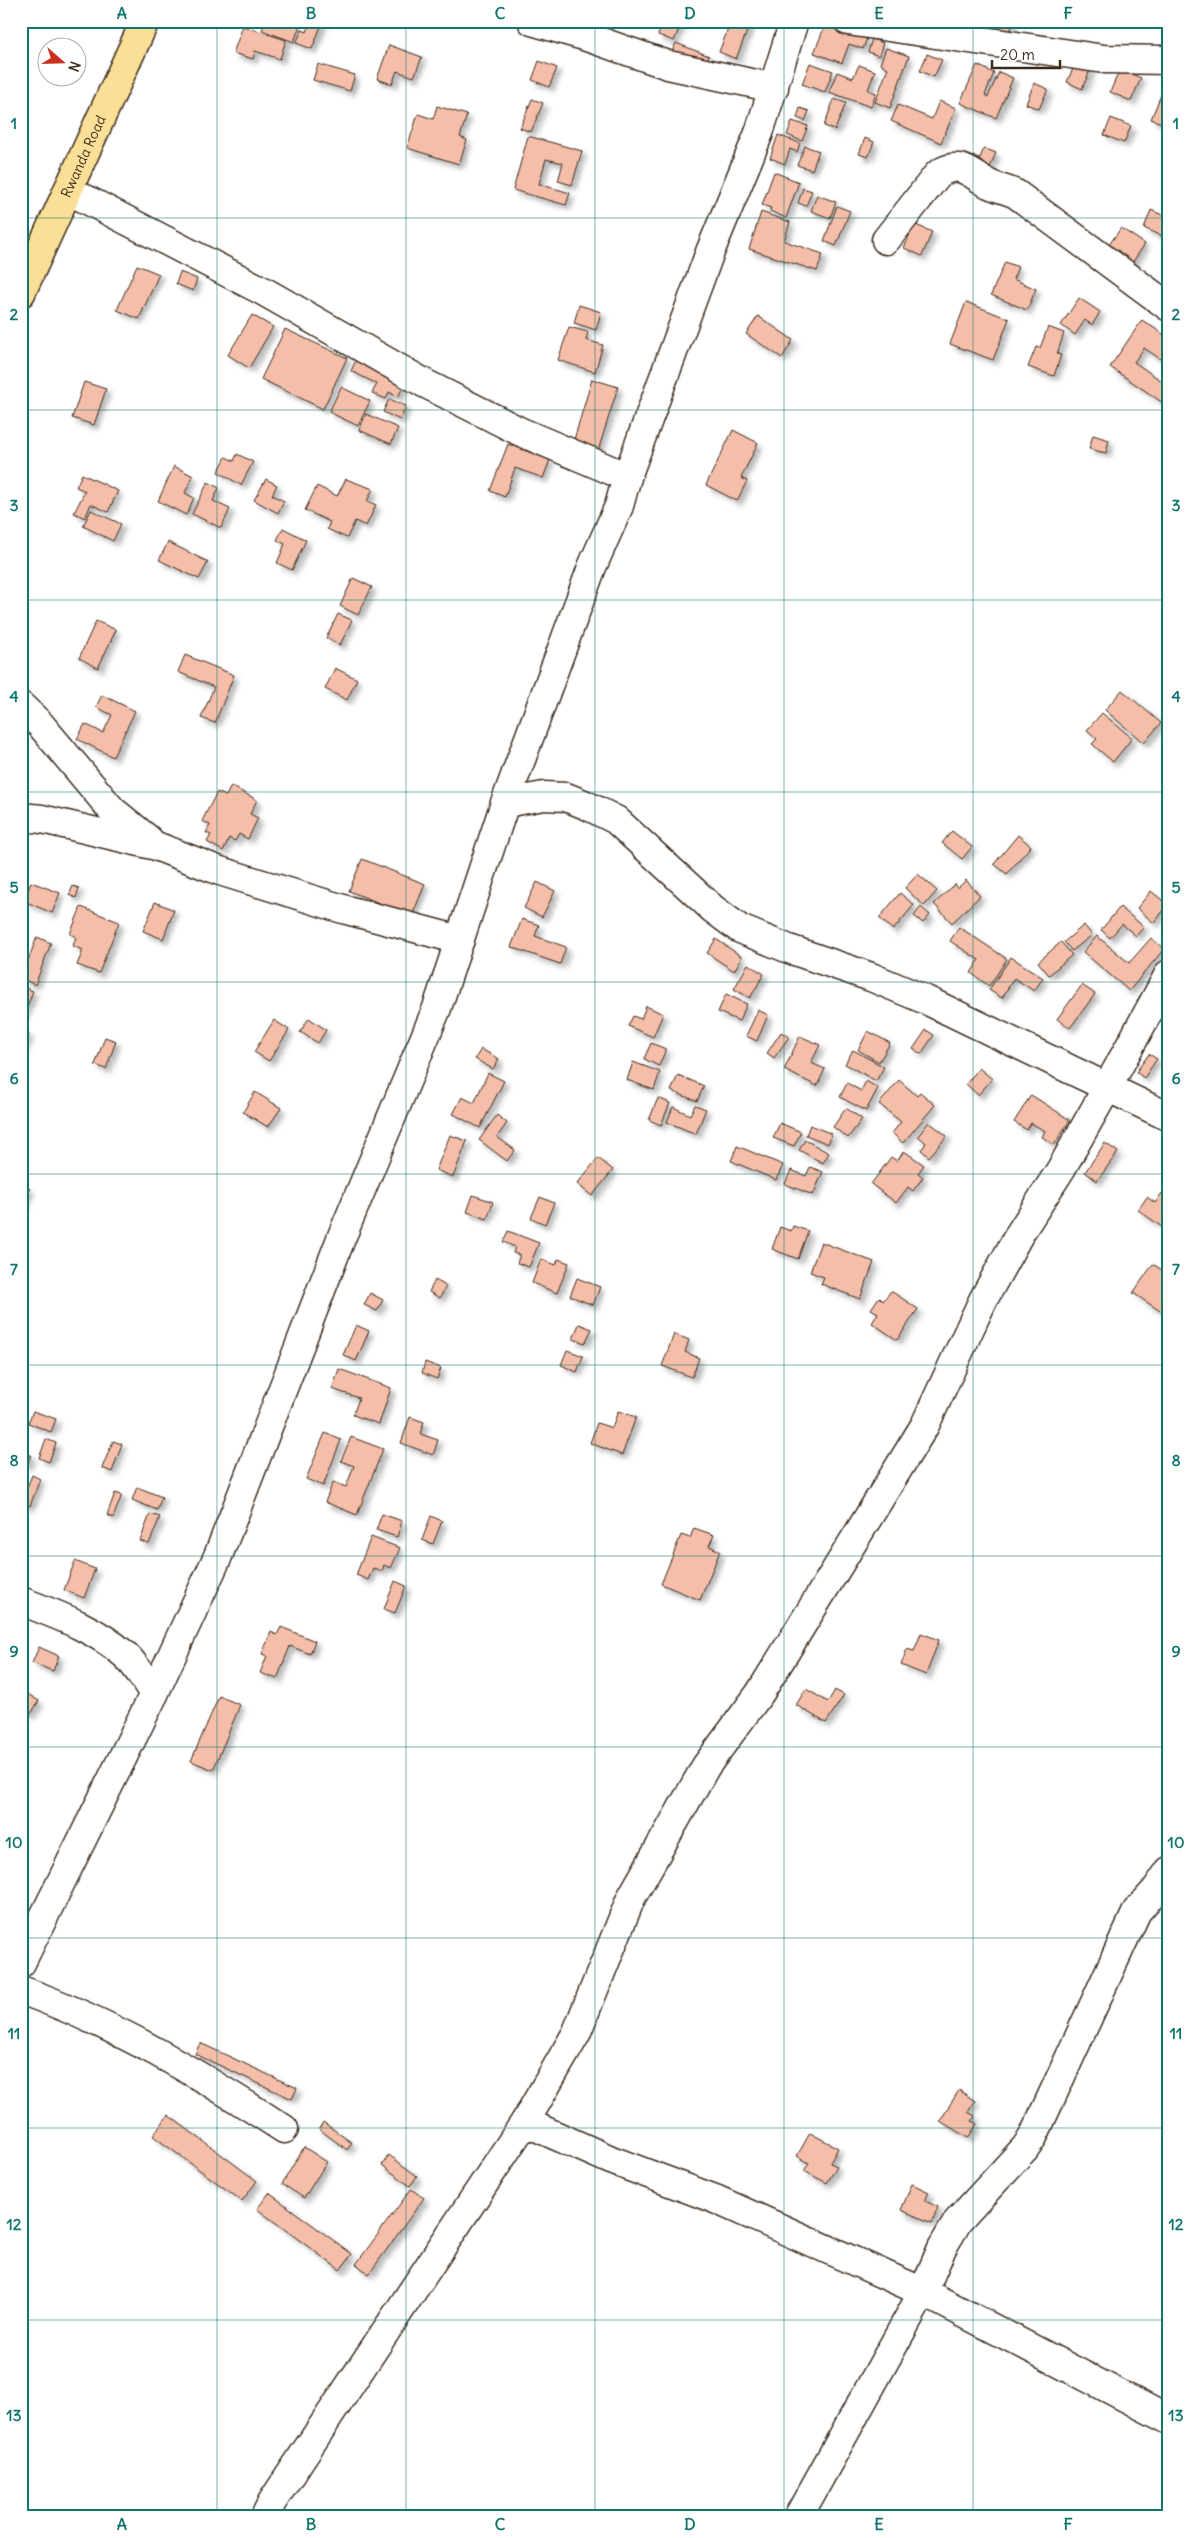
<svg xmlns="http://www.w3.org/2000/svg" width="1190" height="2538" viewBox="0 0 1190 2538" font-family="Delius,sans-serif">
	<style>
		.building { fill: #f5bea9; stroke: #3b2a1e; filter: url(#shadow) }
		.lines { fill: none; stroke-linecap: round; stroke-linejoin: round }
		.minor-casing { stroke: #3b2a1e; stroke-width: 31 }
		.highway-casing { stroke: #3b2a1e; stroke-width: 31 }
		.minor { stroke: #fff; stroke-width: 28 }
		.highway { stroke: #fadf96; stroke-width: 28 }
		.grid { fill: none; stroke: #0f766e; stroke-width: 1; stroke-opacity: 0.55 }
		.labels { text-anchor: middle; stroke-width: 4; stroke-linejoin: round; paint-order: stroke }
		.street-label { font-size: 14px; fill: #3b2a1e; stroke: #fff }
		.neatline { fill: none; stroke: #0f766e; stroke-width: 2 }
		.grid-label { font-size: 16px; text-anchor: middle; font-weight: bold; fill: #0f766e }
	</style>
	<defs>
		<filter id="shadow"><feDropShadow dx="4.5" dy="4.5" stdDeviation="2.5" flood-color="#0004"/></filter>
	</defs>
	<rect width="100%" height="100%" fill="#fff"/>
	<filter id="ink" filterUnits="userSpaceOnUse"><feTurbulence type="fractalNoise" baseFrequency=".02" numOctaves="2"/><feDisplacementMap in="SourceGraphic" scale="10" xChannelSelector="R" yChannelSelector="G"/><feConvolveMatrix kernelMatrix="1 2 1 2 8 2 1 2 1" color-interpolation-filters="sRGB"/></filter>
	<g filter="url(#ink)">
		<!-- building -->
		<g class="building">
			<path d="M265,21H289L300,25L294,42L262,30Z"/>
			<path d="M311,21H323L312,49L296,43L302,30L307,32Z"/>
			<path d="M664,21H682L674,41L658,35Z"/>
			<path d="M731,21H751L736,59L719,52Z"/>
			<path d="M990,21H1014L1005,43L985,34Z"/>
			<path d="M826,23L867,38L863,49L849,44L842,63L814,53Z"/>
			<path d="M243,26L286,40L280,59L255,51L253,59L233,53Z"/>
			<path d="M872,39L883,43L879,56L868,52Z"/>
			<path d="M676,43L709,56L704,68L671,54Z"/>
			<path d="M389,45L422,57L414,77L397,71L392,84L377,79Z"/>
			<path d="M886,48L909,56L890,108L875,102L888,68L880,64Z"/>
			<path d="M927,54L942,60L934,77L920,71Z"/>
			<path d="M539,61L557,68L549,87L532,80Z"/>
			<path d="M1076,62L1091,68L1082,89L1067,82Z"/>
			<path d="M810,63L833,71L825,92L802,84Z"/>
			<path d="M318,64L355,75L350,91L313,80Z"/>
			<path d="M859,65L875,71L868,90L876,93L871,107L829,92L837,72L853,78Z"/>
			<path d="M977,65L994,73L985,95L988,97L999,72L1013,78L996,118L960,103Z"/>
			<path d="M1120,69L1141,78L1131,101L1110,92Z"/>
			<path d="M1034,83L1048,89L1039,109L1026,104Z"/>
			<path d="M1165,85L1169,86V126L1151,119Z"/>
			<path d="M532,99L543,103L531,132L520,128Z"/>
			<path d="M834,99L846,103L835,130L824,126Z"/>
			<path d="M939,101L956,108L941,143L891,121L898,105L932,119Z"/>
			<path d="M437,106L467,115L460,137L467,140L459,164L407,148L418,114L433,119Z"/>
			<path d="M800,108L809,111L805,121L797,118Z"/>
			<path d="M1111,118L1131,126L1124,143L1104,135Z"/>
			<path d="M792,121L808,126L802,141L787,135Z"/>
			<path d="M778,135L800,143L797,152L790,149L785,164L770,158Z"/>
			<path d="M528,136L582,151L572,185L558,181L563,163L546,159L539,184L570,193L566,205L513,190Z"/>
			<path d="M865,138L874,142L868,157L859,154Z"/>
			<path d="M805,146L819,151L812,170L797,165Z"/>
			<path d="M984,148L996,153L986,177L968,170L973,156L980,158Z"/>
			<path d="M774,172L799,182L786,218L770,211L771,208L762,205Z"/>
			<path d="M803,188L812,191L806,206L798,203Z"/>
			<path d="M817,195L836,202L830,218L811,211Z"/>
			<path d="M837,206L850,211L836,246L824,241Z"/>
			<path d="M1151,210L1169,218V239L1144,228Z"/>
			<path d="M761,212L790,222L784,241L823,254L817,271L749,249Z"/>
			<path d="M914,224L932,232L922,256L904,248Z"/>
			<path d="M1121,228L1145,244L1130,266L1106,249Z"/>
			<path d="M1005,262L1018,267L1013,279L1036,289L1027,310L991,295Z"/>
			<path d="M137,265L159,274L139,319L117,310Z"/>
			<path d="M180,272L197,279L193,291L176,284Z"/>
			<path d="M1079,298L1100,312L1092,325L1085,320L1075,335L1061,325Z"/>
			<path d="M966,302L1009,319L993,360L950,344Z"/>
			<path d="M579,305L601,312L596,330L574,323Z"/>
			<path d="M252,315L273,327L249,368L228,355Z"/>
			<path d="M758,316L793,340L782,358L746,334Z"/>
			<path d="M1142,320L1169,338V365L1144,348L1134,362L1169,386V407L1110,367Z"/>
			<path d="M569,327L588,332L586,340L603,345L595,372L558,360Z"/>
			<path d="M1048,327L1064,333L1057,354L1061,355L1054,376L1028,367L1036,347L1040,348Z"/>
			<path d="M285,329L347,358L323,409L261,379Z"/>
			<path d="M356,360L405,383L398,397L389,392L386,399L372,393L377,384L351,371Z"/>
			<path d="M592,379L618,387L598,451L573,443Z"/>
			<path d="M84,382L106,389L94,425L72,418Z"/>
			<path d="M341,387L370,401L358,426L329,412Z"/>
			<path d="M389,399L406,406L400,420L383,412Z"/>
			<path d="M366,414L398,428L391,444L359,430Z"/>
			<path d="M733,430L758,443L741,478L747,481L737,501L706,485Z"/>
			<path d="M1093,435L1109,440L1106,453L1089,449Z"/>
			<path d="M508,444L550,460L543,478L515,468L505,497L490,491Z"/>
			<path d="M237,454L253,462L241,485L218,472L226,457L234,461Z"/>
			<path d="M174,466L193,476L185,493L194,498L186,515L158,501Z"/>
			<path d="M82,474L118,491L108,512L91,504L85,518L74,513L85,491L76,487Z"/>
			<path d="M266,479L277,485L272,495L284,501L278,513L254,500Z"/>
			<path d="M346,479L373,489L367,501L376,505L366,526L355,521L347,538L327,529L330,522L305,510L317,486L337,496Z"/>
			<path d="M208,482L219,488L213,501L230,509L221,528L192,514Z"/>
			<path d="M91,510L121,524L113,541L83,526Z"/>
			<path d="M283,528L306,540L292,570L277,563L285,544L277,540Z"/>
			<path d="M168,542L208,562L199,579L159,560Z"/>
			<path d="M353,578L372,587L358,615L340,606Z"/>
			<path d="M338,614L352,620L340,645L326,638Z"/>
			<path d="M96,621L116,630L98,668L79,658Z"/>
			<path d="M185,655L234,675L215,723L201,718L214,687L178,672Z"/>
			<path d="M335,668L357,679L347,700L325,689Z"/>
			<path d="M1122,690L1161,723L1144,743L1105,710Z"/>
			<path d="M102,695L135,711L113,757L77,739L85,724L103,733L112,715L96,707Z"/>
			<path d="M1102,713L1132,738L1113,762L1092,744L1097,739L1087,730Z"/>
			<path d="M231,786L257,800L250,814L258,818L248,839L239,834L235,841L229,838L223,851L207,842L211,835L206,833L210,825L202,821L217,792L226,796Z"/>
			<path d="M952,831L972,847L962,859L942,843Z"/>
			<path d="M1018,835L1031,846L1007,874L994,864Z"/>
			<path d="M362,859L425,884L412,916L349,891Z"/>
			<path d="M918,874L937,891L924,906L905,888Z"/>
			<path d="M966,880L980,896L952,923L934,904L955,884L958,888Z"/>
			<path d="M31,882L60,893L52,913L24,901Z"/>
			<path d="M537,882L555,891L542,917L524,908Z"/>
			<path d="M73,886L79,888L76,898L69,895Z"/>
			<path d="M1151,891L1168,905L1154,923L1137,908Z"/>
			<path d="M900,893L914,905L893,930L879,918Z"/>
			<path d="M155,902L174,910L163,939L143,931Z"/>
			<path d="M81,907L119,922L99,973L77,965L83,950L73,946L76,937L70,934Z"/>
			<path d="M921,907L930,915L923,923L914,916Z"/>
			<path d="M1120,907L1144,927L1136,936L1122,924L1110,938L1101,930Z"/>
			<path d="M522,919L539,925L535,936L566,947L560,964L511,947Z"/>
			<path d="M1084,925L1092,935L1072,951L1064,942Z"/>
			<path d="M959,927L1007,959L989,986L971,973L979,960L950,941Z"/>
			<path d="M1097,936L1129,963L1151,938L1164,949L1129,991L1083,952Z"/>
			<path d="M37,937L51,943L35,985L21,978Z"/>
			<path d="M716,939L742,957L734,971L707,953Z"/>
			<path d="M1061,942L1072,955L1049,975L1038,962Z"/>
			<path d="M1011,957L1043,978L1034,991L1014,978L1002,998L989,990Z"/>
			<path d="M748,964L764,974L750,998L734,989Z"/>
			<path d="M1082,985L1095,994L1070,1028L1057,1019Z"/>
			<path d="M21,986L33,991L24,1015L21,1014Z"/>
			<path d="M726,994L747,1004L739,1021L718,1012Z"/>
			<path d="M646,1006L663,1014L653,1037L628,1026L633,1016L641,1019Z"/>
			<path d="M758,1010L768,1015L757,1041L746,1036Z"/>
			<path d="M309,1018L326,1030L318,1043L300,1032Z"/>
			<path d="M274,1020L289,1030L269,1061L254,1052Z"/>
			<path d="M926,1030L934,1035L921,1054L913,1049Z"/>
			<path d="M21,1031L29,1034L21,1053Z"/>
			<path d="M868,1031L890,1043L879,1062L858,1050Z"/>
			<path d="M781,1032L789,1037L774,1058L767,1053Z"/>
			<path d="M800,1036L820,1045L811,1063L825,1069L817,1086L784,1070Z"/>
			<path d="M105,1037L116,1041L106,1069L95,1065Z"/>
			<path d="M651,1043L666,1049L659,1066L644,1059Z"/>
			<path d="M481,1049L499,1059L493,1069L475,1059Z"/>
			<path d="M853,1050L884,1067L876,1081L845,1064Z"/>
			<path d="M1149,1054L1157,1059L1144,1078L1136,1072Z"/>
			<path d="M633,1062L660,1072L654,1090L627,1080Z"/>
			<path d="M979,1068L992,1079L978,1095L966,1084Z"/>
			<path d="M488,1073L504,1081L480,1128L453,1114L462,1097L474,1103Z"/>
			<path d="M678,1075L704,1086L697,1101L671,1091Z"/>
			<path d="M899,1080L917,1096L920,1092L935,1105L903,1143L892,1133L901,1122L879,1104Z"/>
			<path d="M866,1081L878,1088L866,1111L840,1097L847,1083L861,1091Z"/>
			<path d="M255,1092L281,1108L268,1127L243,1112Z"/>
			<path d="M1031,1095L1070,1120L1054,1145L1042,1137L1045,1131L1031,1123L1027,1130L1014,1122Z"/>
			<path d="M658,1098L670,1103L661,1125L649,1120Z"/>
			<path d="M695,1105L706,1109L696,1134L667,1122L673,1107L690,1115Z"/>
			<path d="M846,1108L862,1119L848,1138L833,1127Z"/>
			<path d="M497,1115L507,1123L497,1137L515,1150L507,1161L479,1140Z"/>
			<path d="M929,1122L947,1136L929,1157L921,1150L926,1143L918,1136Z"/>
			<path d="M780,1123L801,1132L794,1146L773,1138Z"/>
			<path d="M810,1125L832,1134L828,1144L806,1135Z"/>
			<path d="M450,1135L467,1141L453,1177L436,1170Z"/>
			<path d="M805,1140L829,1153L823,1163L799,1150Z"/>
			<path d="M1105,1143L1118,1152L1097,1181L1085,1172Z"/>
			<path d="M737,1146L783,1165L776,1180L731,1161Z"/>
			<path d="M904,1151L924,1165L918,1173L923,1177L913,1191L908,1187L896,1203L871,1184L891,1157L897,1161Z"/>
			<path d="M598,1158L613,1170L592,1196L577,1184Z"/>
			<path d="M810,1167L823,1172L813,1195L785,1184L791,1170L806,1176Z"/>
			<path d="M21,1186L30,1189L21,1211Z"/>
			<path d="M1169,1189V1232L1138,1210L1147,1197L1155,1203L1162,1193L1165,1195Z"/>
			<path d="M473,1195L493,1202L487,1219L467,1212Z"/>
			<path d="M540,1197L554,1203L545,1224L531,1218Z"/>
			<path d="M793,1226L808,1231L798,1259L772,1249L780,1227L791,1231Z"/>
			<path d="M508,1231L539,1243L529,1267L517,1263L520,1255L513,1253L515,1247L503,1242Z"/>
			<path d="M821,1242L874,1262L860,1299L821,1284L824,1277L810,1272Z"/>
			<path d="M541,1259L556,1265L558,1259L569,1263L557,1293L532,1283Z"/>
			<path d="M1153,1264L1169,1275V1317L1133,1293Z"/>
			<path d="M577,1278L600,1287L593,1305L570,1296Z"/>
			<path d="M435,1280L446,1286L440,1298L429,1292Z"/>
			<path d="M891,1291L918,1309L897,1340L872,1323L878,1313L871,1309L879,1297L883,1301Z"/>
			<path d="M370,1293L383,1300L377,1311L364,1305Z"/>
			<path d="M579,1324L592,1329L585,1343L573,1339Z"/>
			<path d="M356,1325L369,1331L356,1361L343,1355Z"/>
			<path d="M674,1334L689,1340L685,1352L699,1358L692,1377L662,1366Z"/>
			<path d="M567,1350L583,1356L577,1372L561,1365Z"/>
			<path d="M425,1362L441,1368L437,1379L422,1373Z"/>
			<path d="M339,1369L391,1388L379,1424L353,1415L359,1398L332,1389Z"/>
			<path d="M33,1411L56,1419L51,1432L28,1423Z"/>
			<path d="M618,1411L636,1417L622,1455L590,1443L597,1423L612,1428Z"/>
			<path d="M410,1417L424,1422L420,1434L438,1440L433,1455L401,1443Z"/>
			<path d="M325,1433L341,1440L323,1486L306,1479Z"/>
			<path d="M351,1437L383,1449L357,1515L325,1502L333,1482L346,1487L354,1466L341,1461Z"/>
			<path d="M46,1439L56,1443L49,1462L39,1458Z"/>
			<path d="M113,1441L122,1444L112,1472L102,1468Z"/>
			<path d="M21,1451L31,1455L27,1465L21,1463Z"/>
			<path d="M32,1475L40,1479L30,1506L21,1503Z"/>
			<path d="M137,1487L162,1497L157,1510L132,1500Z"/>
			<path d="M115,1493L122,1495L113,1518L107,1515Z"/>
			<path d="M150,1514L160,1517L149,1544L140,1541Z"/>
			<path d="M382,1514L402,1521L397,1537L376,1530Z"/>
			<path d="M431,1516L442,1521L433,1544L422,1540Z"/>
			<path d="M694,1528L714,1535L709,1546L720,1551L700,1600L661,1584L681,1535L690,1538Z"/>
			<path d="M371,1537L400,1548L391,1568L384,1565L382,1571L373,1568L368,1580L356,1575Z"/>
			<path d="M75,1561L95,1569L84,1598L64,1590Z"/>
			<path d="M395,1581L406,1586L395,1613L384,1609Z"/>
			<path d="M281,1627L315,1641L310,1654L290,1646L277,1679L260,1673L267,1656L262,1654L271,1632L277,1635Z"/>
			<path d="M921,1633L939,1640L926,1675L901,1665L907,1649L914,1651Z"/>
			<path d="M39,1647L59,1656L53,1671L32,1663Z"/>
			<path d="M806,1689L828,1702L835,1690L844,1695L826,1723L796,1705Z"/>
			<path d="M21,1690L39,1701L30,1715L21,1709Z"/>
			<path d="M219,1696L240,1705L213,1770L191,1761Z"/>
			<path d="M200,2043L297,2088L292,2099L195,2054Z"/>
			<path d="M959,2090L975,2101L968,2112L975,2116L972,2121L977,2124L968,2138L940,2121Z"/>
			<path d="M168,2115L257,2181L242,2201L153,2136Z"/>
			<path d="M323,2122L352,2143L347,2150L319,2129Z"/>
			<path d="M810,2133L838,2148L830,2163L837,2166L827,2183L804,2171L809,2163L797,2156Z"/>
			<path d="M304,2147L327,2162L304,2198L282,2184Z"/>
			<path d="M389,2155L417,2176L410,2186L382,2165Z"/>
			<path d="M912,2184L929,2192L925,2201L938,2207L932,2223L901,2210Z"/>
			<path d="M411,2189L424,2198L369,2274L356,2264Z"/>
			<path d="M269,2193L352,2254L340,2270L257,2209Z"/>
		</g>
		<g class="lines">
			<defs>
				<g id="minor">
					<path d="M532,21L584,36L668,65L774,88"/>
					<path d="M848,21L1104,59L1169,60"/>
					<path d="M68,190L263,291L426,384L521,432L627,477"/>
					<path d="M886,240L938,174C960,159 970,174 989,184C998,188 1007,190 1016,194L1169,307"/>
					<path d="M21,706L40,724L112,810L149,840"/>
					<path d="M505,803L544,796L566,797L586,805L616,820L713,909L740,929L789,949L871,977L926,1000L1169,1117"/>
					<path d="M21,817L42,819L156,846L220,871L343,909L460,940"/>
					<path d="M21,1601C57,1615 94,1628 124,1654C136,1664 145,1681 154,1694"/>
					<path d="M21,1963L154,1694L218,1556L342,1236L437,1008L505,803L592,567L619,506L627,477L710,252L759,133L794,21"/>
					<path d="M21,1990C115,2024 201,2075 284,2129"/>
					<path d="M525,2122L611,2160L715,2199L923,2292L1169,2420"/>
					<path d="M265,2517L272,2502L525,2122L576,2034L631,1898L706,1766L760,1693L925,1425L983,1300L1020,1233L1061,1169L1107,1088L1169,974"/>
					<path d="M798,2517L923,2292L942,2248L958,2221L1025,2148L1033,2137L1137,1911L1156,1890L1169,1871"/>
				</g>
				<g id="highway">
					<path id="s1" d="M21,293L145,21"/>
				</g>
			</defs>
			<!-- minor casing -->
			<use href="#minor" class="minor-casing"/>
			<!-- highway casing -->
			<use href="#highway" class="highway-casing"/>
			<!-- minor -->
			<use href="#minor" class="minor"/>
			<!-- highway -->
			<use href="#highway" class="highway"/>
		</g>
	</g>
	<!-- grid -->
	<path class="grid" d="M217,21V2517M406,21V2517M595,21V2517M784,21V2517M973,21V2517M21,218H1169M21,410H1169M21,600H1169M21,792H1169M21,982H1169M21,1174H1169M21,1365H1169M21,1556H1169M21,1747H1169M21,1938H1169M21,2128H1169M21,2320H1169"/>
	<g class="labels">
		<!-- street labels -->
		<g class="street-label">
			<text dy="5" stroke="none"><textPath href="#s1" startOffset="150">Rwanda Road</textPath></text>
		</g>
	</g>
	<!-- margin -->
	<rect width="1190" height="2538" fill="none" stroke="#fff" stroke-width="55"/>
	<!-- north arrow -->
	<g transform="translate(62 62) rotate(110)"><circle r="24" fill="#ffffff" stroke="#b1aaa5"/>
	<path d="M0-4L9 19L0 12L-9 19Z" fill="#c8321e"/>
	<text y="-8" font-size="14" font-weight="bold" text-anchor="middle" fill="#3b2a1e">N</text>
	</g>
	<!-- scale -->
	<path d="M992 60v8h68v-8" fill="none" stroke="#3b2a1e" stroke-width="2.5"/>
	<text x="1000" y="60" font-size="15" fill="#3b2a1e" stroke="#ffffff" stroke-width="4" paint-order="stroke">20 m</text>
	<rect x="28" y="28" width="1134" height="2482" class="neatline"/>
	<g class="grid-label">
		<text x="122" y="19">A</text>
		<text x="311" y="19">B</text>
		<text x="500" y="19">C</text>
		<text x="690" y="19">D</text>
		<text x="879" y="19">E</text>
		<text x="1068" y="19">F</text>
		<text x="14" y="129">1</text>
		<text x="1176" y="129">1</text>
		<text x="14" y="320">2</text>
		<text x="1176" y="320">2</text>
		<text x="14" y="511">3</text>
		<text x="1176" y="511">3</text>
		<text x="14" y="702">4</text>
		<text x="1176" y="702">4</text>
		<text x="14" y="893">5</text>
		<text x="1176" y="893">5</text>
		<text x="14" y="1084">6</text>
		<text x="1176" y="1084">6</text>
		<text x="14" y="1275">7</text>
		<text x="1176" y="1275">7</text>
		<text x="14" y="1466">8</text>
		<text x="1176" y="1466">8</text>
		<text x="14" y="1657">9</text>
		<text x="1176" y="1657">9</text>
		<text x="14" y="1848">10</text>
		<text x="1176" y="1848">10</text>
		<text x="14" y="2039">11</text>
		<text x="1176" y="2039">11</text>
		<text x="14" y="2230">12</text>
		<text x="1176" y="2230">12</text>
		<text x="14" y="2421">13</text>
		<text x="1176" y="2421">13</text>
		<text x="122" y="2530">A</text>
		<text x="311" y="2530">B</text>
		<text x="500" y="2530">C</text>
		<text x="690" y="2530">D</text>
		<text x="879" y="2530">E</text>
		<text x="1068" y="2530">F</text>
	</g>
</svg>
